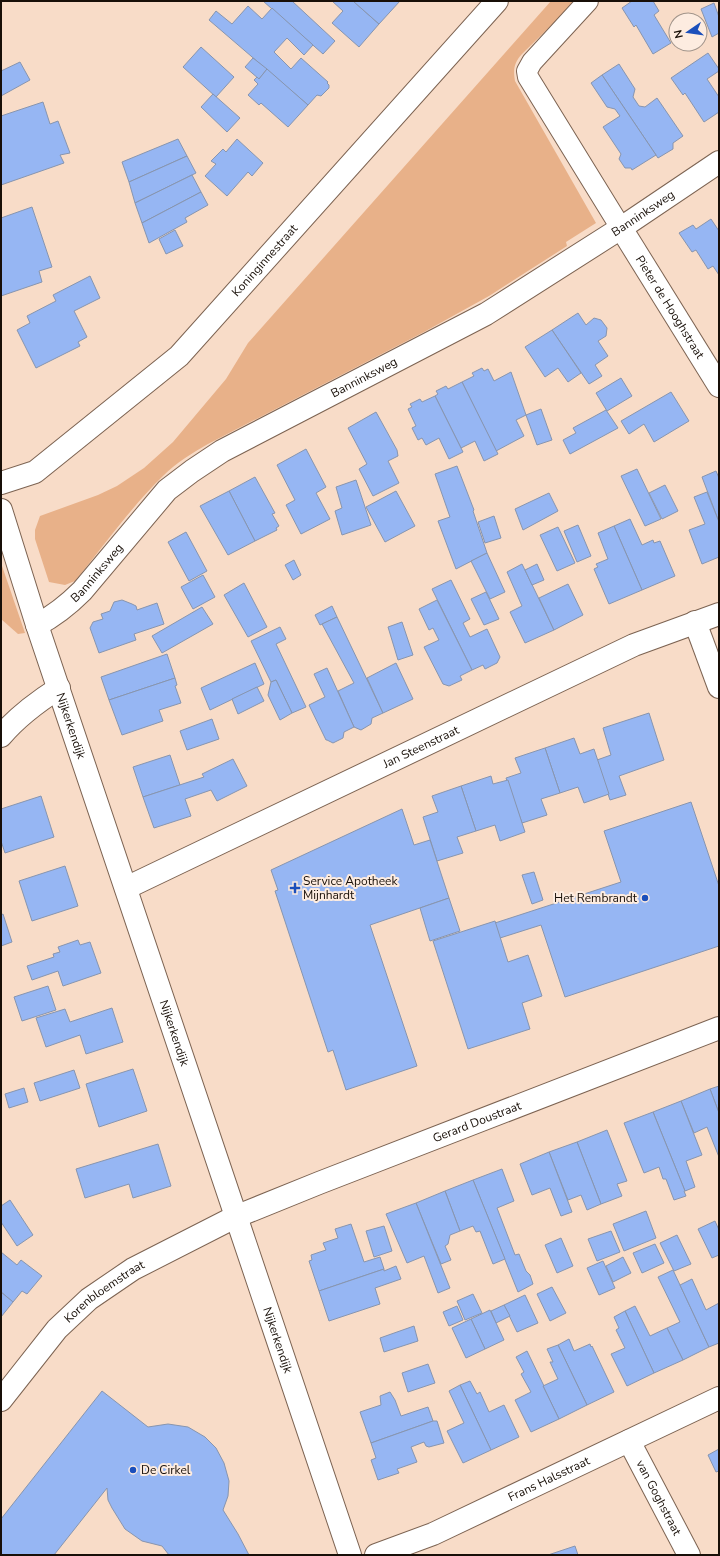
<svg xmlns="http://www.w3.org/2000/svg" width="720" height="1556" viewBox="0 0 720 1556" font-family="'Nunito Sans',sans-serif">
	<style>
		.green { fill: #e8b189 }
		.building { fill: #96b6f3; stroke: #8795af }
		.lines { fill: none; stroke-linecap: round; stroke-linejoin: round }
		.lane-casing { stroke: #7c6352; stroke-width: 22 }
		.street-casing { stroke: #7c6352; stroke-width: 24 }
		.secondary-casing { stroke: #7c6352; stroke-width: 24 }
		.lane { stroke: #fff; stroke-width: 20 }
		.street { stroke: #fff; stroke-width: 22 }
		.secondary { stroke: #fff; stroke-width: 22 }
		.poi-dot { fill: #1b4fbb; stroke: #fdece0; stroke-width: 1.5 }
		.labels { text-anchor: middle; stroke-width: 4; stroke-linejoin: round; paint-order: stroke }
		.street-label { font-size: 12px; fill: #180f08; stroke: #fdece0 }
		.poi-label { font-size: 12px; fill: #180f08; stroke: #fdece0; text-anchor: start }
	</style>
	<rect width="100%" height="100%" fill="#f8dcc8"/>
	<!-- green -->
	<g class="green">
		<path d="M551,1H576L522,54C514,63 513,69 515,81L596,223L566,242L567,246L489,296L424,332L208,444C192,453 176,463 163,476C131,507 103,547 75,581L65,585L49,582L35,539V530L40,516L98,495L117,486L144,468L173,442L226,379L248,343Z"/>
		<path d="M1,563L25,633L18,634L1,619Z"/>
	</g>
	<!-- building -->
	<g class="building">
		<path d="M263,1H292L335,41L323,54Z"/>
		<path d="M332,1H353L379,24L359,47L332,23L343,11Z"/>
		<path d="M353,1H400L379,24Z"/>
		<path d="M632,1H653L659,11L654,15L671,43L653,54L636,25L634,27L622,8Z"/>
		<path d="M714,3L719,17V33L712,37L701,9Z"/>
		<path d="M248,6L262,19L272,8L313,45L304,55L287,38L274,52L291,69L301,58L328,82L327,83L329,85V88L321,96L317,95L308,105L209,20L216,11L232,24Z"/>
		<path d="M201,47L234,77L216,97L183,67Z"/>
		<path d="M708,53L719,69V71L707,79L719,97V112L704,122L685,93L683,95L671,78Z"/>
		<path d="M253,58L267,69L259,79L245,67Z"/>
		<path d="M20,62L30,80L1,96V71Z"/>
		<path d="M619,64L635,89L633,97L639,106L645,107L657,98L683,136L673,143V149L658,158L602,75Z"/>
		<path d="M267,69L308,105L288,127L261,103L259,105L248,95L258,84L254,80L257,77L259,79Z"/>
		<path d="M602,75L656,155L632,170L631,168H625L619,159L621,154L603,127L620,116L615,109L607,107L591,83Z"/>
		<path d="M213,94L240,118L227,132L201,107Z"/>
		<path d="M43,102L50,124L58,121L70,153L60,155L64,163L1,185V116Z"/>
		<path d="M178,139L187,156L129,182L122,162Z"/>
		<path d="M237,139L263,163L252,176L248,172L227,196L205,176L216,164L211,161L223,149L226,152Z"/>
		<path d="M187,156L196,173L135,203L129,182Z"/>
		<path d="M192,175L201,192L142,223L135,203Z"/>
		<path d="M201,192L208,205L185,218L187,222L149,243L142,223Z"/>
		<path d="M32,207L52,267L39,271L42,282L1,296V218Z"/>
		<path d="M711,219L719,231V275L713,266L708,269L696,250L692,252L679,233L693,225L696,229Z"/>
		<path d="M175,230L183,246L166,254L159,239Z"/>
		<path d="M90,276L100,298L74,311L87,337L78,342L80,346L36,368L17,330L30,323L27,316L56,301L53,295Z"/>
		<path d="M578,313L586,325L594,318L601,320L607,328L606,336L598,341L608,356L595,365L602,376L589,384L552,330Z"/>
		<path d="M552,330L581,373L568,382L558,368L545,377L525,347Z"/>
		<path d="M482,368L484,371L488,369L494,381L511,372L526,415L516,420L524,436L496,451L462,382L474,376L472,373Z"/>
		<path d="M621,378L632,396L607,411L596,393Z"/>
		<path d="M462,382L498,454L484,461L475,441L461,448L435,396L438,394L436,391L446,386L448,389Z"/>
		<path d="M671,392L689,421L654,442L644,424L629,434L621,421Z"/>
		<path d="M435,396L463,452L449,459L439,438L426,445L422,438L418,440L412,428L416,426L408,409L412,407L410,404L420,399L422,402Z"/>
		<path d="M541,409L552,440L537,445L526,415Z"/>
		<path d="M606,410L618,428L570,454L563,440L576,433L573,428Z"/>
		<path d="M376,412L397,450L398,456L388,461L399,483L373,496L359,469L367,464L348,428Z"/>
		<path d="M306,449L326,487L316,493L330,519L301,534L286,505L295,500L277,465Z"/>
		<path d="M457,466L474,510L473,511L487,553L456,569L438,521L450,517L435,474Z"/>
		<path d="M637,469L661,519L645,526L621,476Z"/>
		<path d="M716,471L719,478V522L702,477Z"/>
		<path d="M255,477L275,513L272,514L279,526L276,528L277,530L255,541L229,491Z"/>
		<path d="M356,480L371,525L342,535L335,511L342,508L336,487Z"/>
		<path d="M665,485L678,511L662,519L649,493Z"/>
		<path d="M229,491L255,541L228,555L200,506Z"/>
		<path d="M396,491L415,526L385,542L366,507Z"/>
		<path d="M707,492L719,522V557L702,564L689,530L705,524L694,497Z"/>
		<path d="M549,493L558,511L523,530L515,509Z"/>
		<path d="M494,516L501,538L485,543L478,522Z"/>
		<path d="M630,519L642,545L653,540L654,543L660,541L675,576L642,590L614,526Z"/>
		<path d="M578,525L591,556L577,562L564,531Z"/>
		<path d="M614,526L642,590L609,604L594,569L598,567L596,564L608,559L598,533Z"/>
		<path d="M558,527L575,563L557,571L540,535Z"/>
		<path d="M186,532L207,571L189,581L168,542Z"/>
		<path d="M487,553L505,592L490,599L471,561Z"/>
		<path d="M294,560L301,575L293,580L285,565Z"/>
		<path d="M522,564L554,630L525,643L510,612L522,606L507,572Z"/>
		<path d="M537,564L544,580L532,585L525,570Z"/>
		<path d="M203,575L215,597L193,609L181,587Z"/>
		<path d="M451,580L470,619L463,623L470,637L487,629L500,657L497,663L485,669L483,665L472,670L432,589Z"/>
		<path d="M244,583L267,627L248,637L224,595Z"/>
		<path d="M568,584L583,615L554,630L539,598Z"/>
		<path d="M486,592L499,619L484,625L471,599Z"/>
		<path d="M122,600L132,604L136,606L137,610L157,603L164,624L134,634L136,640L99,653L90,628L93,622L103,619L101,614L110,611L114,602Z"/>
		<path d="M437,600L472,670L460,676L462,680L449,686L443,684L424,647L439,640L433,628L429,630L419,609Z"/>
		<path d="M332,606L337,617L320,625L315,615Z"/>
		<path d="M202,607L213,624L162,653L152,636Z"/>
		<path d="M337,617L383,713L372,718L371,724L361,730L354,727L338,691L354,683L322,624Z"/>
		<path d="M402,622L413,655L398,660L388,627Z"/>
		<path d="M280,627L286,639L276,644L306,707L292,713L276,680L271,682L251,641Z"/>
		<path d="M167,654L175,678L109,700L101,677Z"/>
		<path d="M255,663L264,684L210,710L201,688Z"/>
		<path d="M396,663L413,699L383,713L367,678Z"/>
		<path d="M327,668L354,727L344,732L343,738L333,743L327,740H326L309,705L325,697L314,674Z"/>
		<path d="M175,678L177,685L175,686L181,703L159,710L163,721L122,735L109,700Z"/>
		<path d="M276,680L292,713L280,720L268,695L271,682Z"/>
		<path d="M257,687L264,701L238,714L232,699Z"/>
		<path d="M649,713L664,760L619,776L626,795L610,800L597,760L611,755L603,728Z"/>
		<path d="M212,719L219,739L187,750L180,731Z"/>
		<path d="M574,738L580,754L594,749L609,794L584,803L578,787L560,793L545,748Z"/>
		<path d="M545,748L560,793L541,799L547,815L522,823L506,778L521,773L515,758Z"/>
		<path d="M170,755L180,785L143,797L133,767Z"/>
		<path d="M233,759L247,786L217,801L211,790L185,799L191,816L154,828L143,797L204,777L202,774Z"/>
		<path d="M491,776L493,784L508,780L525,832L500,841L495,825L476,831L461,786Z"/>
		<path d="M461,786L476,831L457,837L463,853L437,861L423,817L438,812L432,796Z"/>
		<path d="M41,796L54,837L5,853L1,841V809Z"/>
		<path d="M691,802L719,886V946L565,997L541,925L500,938L495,923L621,882L604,831Z"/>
		<path d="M402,809L414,845L430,840L449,898L370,925L417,1066L346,1090L333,1050L328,1052L275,891L278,890L271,870Z"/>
		<path d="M65,866L78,906L32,921L19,881Z"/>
		<path d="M534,872L543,900L532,904L522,875Z"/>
		<path d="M449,898L460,931L430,941L420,908Z"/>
		<path d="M3,914L12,942L1,946V915Z"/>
		<path d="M495,921L508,962L528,955L542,996L522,1003L530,1029L468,1049L433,941Z"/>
		<path d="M78,940L80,945L90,942L101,973L63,986L58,971L32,980L27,966L54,957L53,954L60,952L58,947Z"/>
		<path d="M48,986L56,1010L22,1021L14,997Z"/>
		<path d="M112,1008L123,1042L86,1054L80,1035L46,1047L36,1018L65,1009L70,1022Z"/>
		<path d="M133,1069L147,1111L99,1127L86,1084Z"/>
		<path d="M74,1070L80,1088L40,1101L34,1083Z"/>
		<path d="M719,1086V1113L710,1089Z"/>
		<path d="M24,1088L28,1102L9,1108L5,1094Z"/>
		<path d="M710,1089L719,1113V1157L707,1127L694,1133L681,1101Z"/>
		<path d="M681,1101L702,1155L686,1161L695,1187L685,1191L653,1112Z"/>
		<path d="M653,1112L685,1191H684L686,1196L674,1200L666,1179H663L659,1167L644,1173L624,1123Z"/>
		<path d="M607,1130L627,1181L617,1184L622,1196L601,1204L577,1142Z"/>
		<path d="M577,1142L601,1204L587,1210L581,1195L568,1200L549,1152Z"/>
		<path d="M158,1144L171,1186L133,1198L129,1184L85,1198L76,1169Z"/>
		<path d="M549,1152L572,1212L561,1216L550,1188L532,1195L520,1164Z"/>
		<path d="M502,1169L514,1201L497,1208L515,1255L519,1254L526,1271L530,1275L533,1284L518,1292L473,1180Z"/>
		<path d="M473,1180L505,1259L493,1264L480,1231L476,1232L473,1226L460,1231L445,1191Z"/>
		<path d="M445,1191L460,1231L450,1235L448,1244L445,1246L451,1260L441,1264L416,1203Z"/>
		<path d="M10,1200L33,1235L17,1246L1,1222V1206Z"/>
		<path d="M416,1203L450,1288L438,1293L424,1256L407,1263L386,1214Z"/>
		<path d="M646,1211L656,1238L624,1251L613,1224Z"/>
		<path d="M715,1221L719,1230V1255L712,1258L698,1229Z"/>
		<path d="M351,1224L364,1262L380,1257L384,1269L319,1291L309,1261L312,1260L311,1255L326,1250L323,1243L338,1238L335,1229Z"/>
		<path d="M384,1226L392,1251L374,1257L366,1231Z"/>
		<path d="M611,1231L620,1252L597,1261L588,1239Z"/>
		<path d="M677,1235L691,1264L674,1271L660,1243Z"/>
		<path d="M561,1238L573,1266L557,1273L545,1245Z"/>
		<path d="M655,1244L664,1263L642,1273L633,1253Z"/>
		<path d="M1,1252L17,1265L21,1260L42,1276L27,1294L22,1291L13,1302L1,1292Z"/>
		<path d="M623,1257L631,1273L613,1282L606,1266Z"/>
		<path d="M603,1261L615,1288L599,1295L587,1268Z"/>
		<path d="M396,1266L401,1279L375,1288L380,1304L329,1321L319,1291L384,1269V1271Z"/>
		<path d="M673,1270L709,1347L683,1360L667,1328L680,1322L658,1277Z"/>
		<path d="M692,1279L706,1310L719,1303V1343L709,1347L680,1285Z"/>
		<path d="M552,1287L566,1313L550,1321L537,1294Z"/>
		<path d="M1,1292L13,1302L1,1317Z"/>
		<path d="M473,1294L482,1313L465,1320L457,1301Z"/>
		<path d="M525,1295L538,1323L517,1332L504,1305Z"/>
		<path d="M504,1305L510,1316L496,1323L491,1311Z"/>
		<path d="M457,1306L463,1320L449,1326L443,1312Z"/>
		<path d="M635,1306L650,1336L667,1328L683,1360L654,1373L625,1311Z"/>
		<path d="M490,1310L504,1340L485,1349L471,1319Z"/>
		<path d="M625,1311L654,1373L627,1386L611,1354L625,1348L616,1330L619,1328L614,1317Z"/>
		<path d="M471,1319L485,1349L466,1358L452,1328Z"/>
		<path d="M414,1326L418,1341L384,1352L380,1338Z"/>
		<path d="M569,1339L574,1351L590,1344L591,1347L592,1346L614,1392L587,1405L558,1345Z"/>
		<path d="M558,1345L587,1405L559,1419L543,1386L558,1379L550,1362H553L547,1349Z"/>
		<path d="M527,1351L544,1386H543L559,1419L531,1432L515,1400L531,1392L521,1374L524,1372L516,1357Z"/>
		<path d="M428,1364L435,1383L408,1392L402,1373Z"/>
		<path d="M470,1381L477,1394L480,1392L489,1412L504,1405L519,1437L491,1450L460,1385Z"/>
		<path d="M460,1385L491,1450L463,1463L447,1431L464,1423L449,1391Z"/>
		<path d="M102,1391L148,1427L168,1424L188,1427L205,1437L216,1448L224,1463L229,1481L228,1496L223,1510L238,1534L249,1555H169L162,1546L142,1541L125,1529L112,1508L108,1500L107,1488L54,1555H1V1519Z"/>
		<path d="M390,1392L395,1400L401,1416L428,1407L433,1421L371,1443L360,1412L381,1405L380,1396Z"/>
		<path d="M433,1421H437L444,1443L429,1447L426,1446L424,1442L411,1447L417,1462L397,1469L399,1473L378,1480L371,1460L376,1458L371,1443Z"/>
		<path d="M719,1449V1471L716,1472L708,1455Z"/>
		<path d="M575,1546L578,1555H548Z"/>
	</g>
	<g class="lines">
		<defs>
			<path id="lane" d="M588,1L532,62L527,71L528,77L621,228"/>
			<g id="street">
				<path id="s1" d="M621,228L719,386"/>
				<path id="s2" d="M1,510L37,625L350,1555"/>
				<path d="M695,622L719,687"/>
				<path id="s3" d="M37,625C54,616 68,605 82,591L167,490L192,471L222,451L486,314L621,228L719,162"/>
				<path d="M1,736C18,716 37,702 59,688"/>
				<path id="s4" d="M126,888L634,645L719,614"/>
				<path id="s5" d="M1,1400L57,1329L89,1299L133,1269L235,1217L319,1183L719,1028"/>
				<path id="s6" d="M629,1441L689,1555"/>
				<path id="s7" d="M376,1555L433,1534L719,1398"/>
			</g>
			<g id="secondary">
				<path id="s8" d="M1,483L35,472L179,356L497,1"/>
			</g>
		</defs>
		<!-- lane casing -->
		<use href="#lane" class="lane-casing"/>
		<!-- street casing -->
		<use href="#street" class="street-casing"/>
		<!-- secondary casing -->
		<use href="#secondary" class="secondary-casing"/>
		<!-- lane -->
		<use href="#lane" class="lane"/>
		<!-- street -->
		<use href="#street" class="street"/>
		<!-- secondary -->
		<use href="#secondary" class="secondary"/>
	</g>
	<!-- markers -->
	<g class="poi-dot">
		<path d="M293 882h4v4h4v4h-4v4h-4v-4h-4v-4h4z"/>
		<circle cx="645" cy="898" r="4"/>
		<circle cx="133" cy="1470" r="4"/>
	</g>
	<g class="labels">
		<!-- street labels -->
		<g class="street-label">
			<text dy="4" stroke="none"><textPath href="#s3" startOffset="740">Banninksweg</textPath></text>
			<text dy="4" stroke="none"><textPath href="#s8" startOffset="349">Koninginnestraat</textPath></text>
			<text dy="4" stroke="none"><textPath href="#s1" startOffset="93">Pieter de Hooghstraat</textPath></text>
			<text dy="4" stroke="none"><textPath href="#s3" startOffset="416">Banninksweg</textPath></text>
			<text dy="4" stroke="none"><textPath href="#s3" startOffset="80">Banninksweg</textPath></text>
			<text dy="4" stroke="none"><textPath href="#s2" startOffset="227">Nijkerkendijk</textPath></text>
			<text dy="4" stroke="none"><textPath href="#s4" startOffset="327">Jan Steenstraat</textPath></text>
			<text dy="4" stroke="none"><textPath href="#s2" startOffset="551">Nijkerkendijk</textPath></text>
			<text dy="4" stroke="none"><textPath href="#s5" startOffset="562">Gerard Doustraat</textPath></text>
			<text dy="4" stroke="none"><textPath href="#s5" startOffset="151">Korenbloemstraat</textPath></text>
			<text dy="4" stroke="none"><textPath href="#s2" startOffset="875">Nijkerkendijk</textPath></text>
			<text dy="4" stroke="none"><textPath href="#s7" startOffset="189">Frans Halsstraat</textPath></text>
			<text dy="4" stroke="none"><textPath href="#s6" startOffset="64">van Goghstraat</textPath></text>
		</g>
		<!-- poi labels -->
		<g class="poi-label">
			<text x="303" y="885">Service Apotheek<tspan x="303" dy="14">Mijnhardt</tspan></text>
			<text x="637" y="902" text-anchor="end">Het Rembrandt</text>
			<text x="141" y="1474">De Cirkel</text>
		</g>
	</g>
	<!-- border -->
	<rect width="720" height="1556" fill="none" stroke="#180f08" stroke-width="4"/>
	<!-- north arrow -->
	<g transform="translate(688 32) rotate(257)"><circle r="19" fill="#fdece0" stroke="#a1948a"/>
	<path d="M0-3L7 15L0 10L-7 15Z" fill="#1b4fbb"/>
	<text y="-6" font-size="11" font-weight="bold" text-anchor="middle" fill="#180f08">N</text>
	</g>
</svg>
